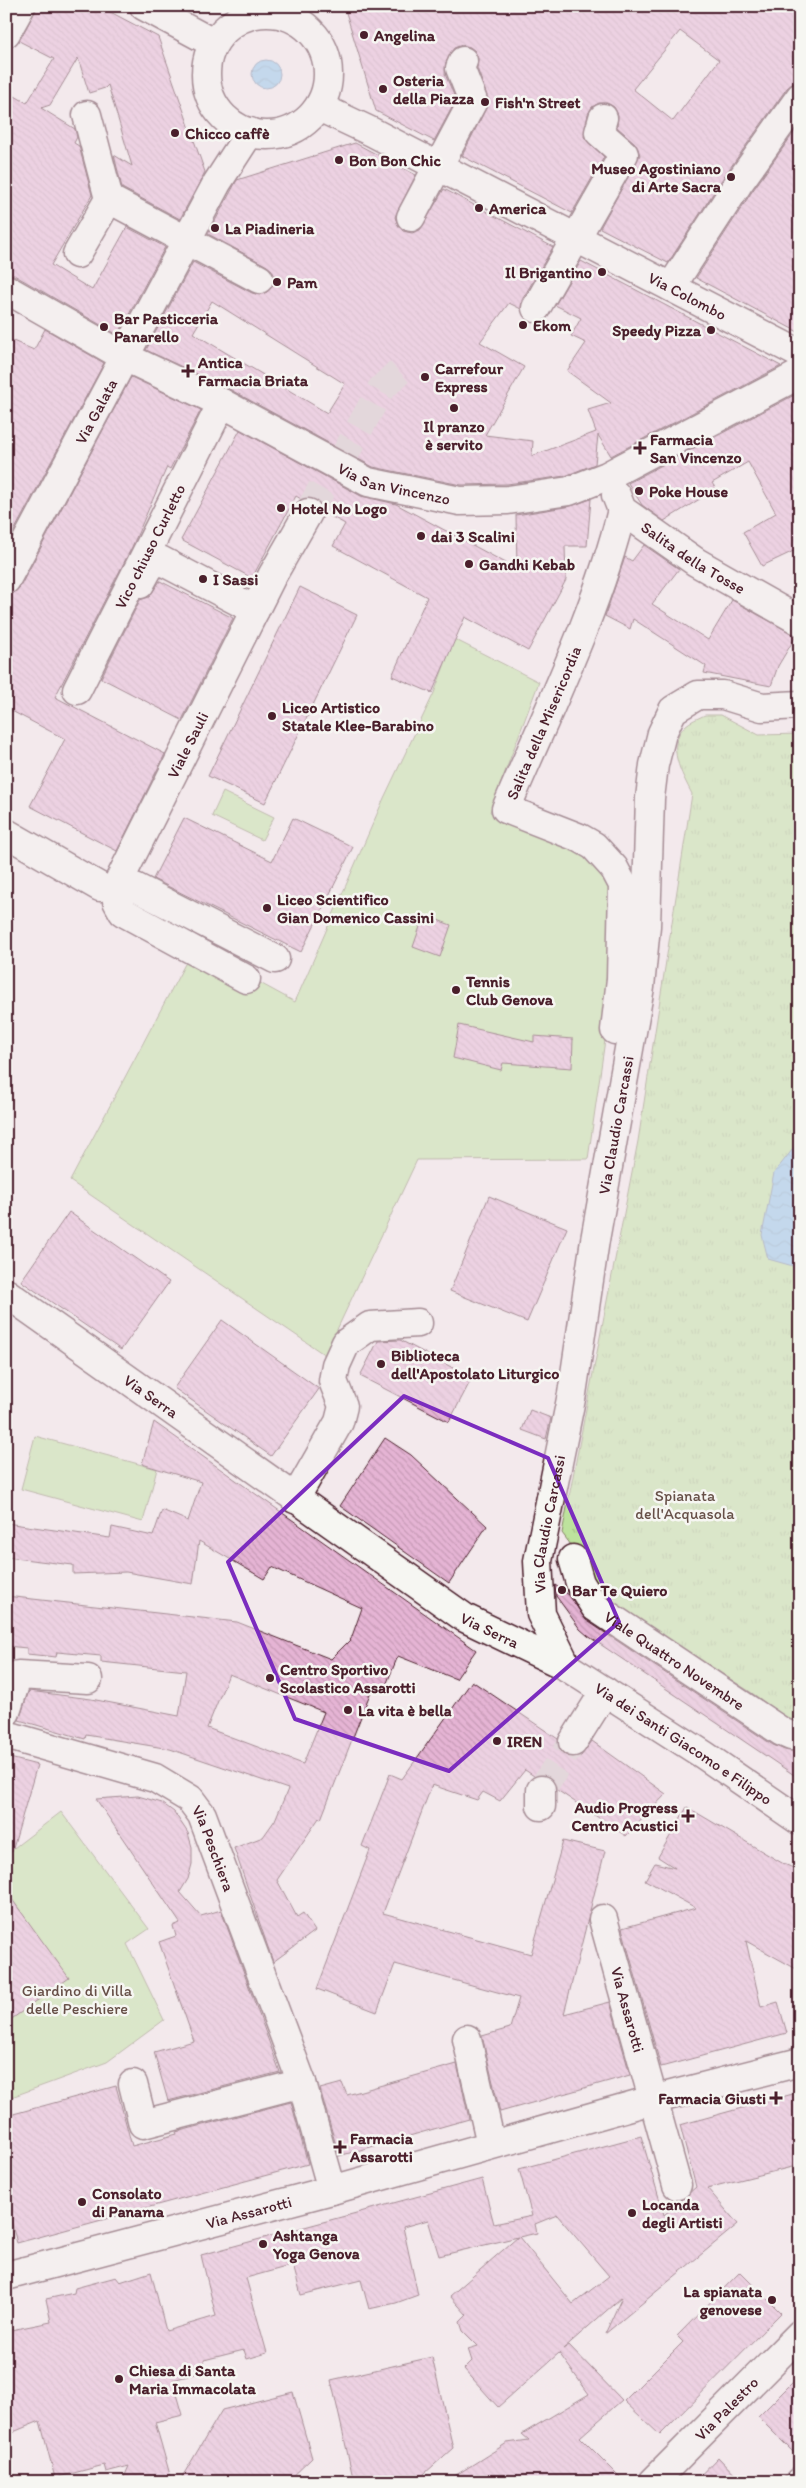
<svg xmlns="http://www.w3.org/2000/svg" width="806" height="2488" viewBox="0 0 806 2488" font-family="Itim,sans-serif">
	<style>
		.park { fill: url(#park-tufts); stroke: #848064 }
		.garden { fill: #bde29d; stroke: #848064 }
		.water { fill: url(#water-waves); stroke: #72829e }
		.building { fill: url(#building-back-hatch); stroke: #4a1f2b; fill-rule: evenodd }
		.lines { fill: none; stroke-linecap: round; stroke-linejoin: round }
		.minor-tunnel { stroke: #d1c1c5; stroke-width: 28; stroke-dasharray: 28 14; stroke-linecap: butt }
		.minor-casing { stroke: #4a1f2b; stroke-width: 31 }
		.major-casing { stroke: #4a1f2b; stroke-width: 31 }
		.minor { stroke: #f6f6f2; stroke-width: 28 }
		.major { stroke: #f6f6f2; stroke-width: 28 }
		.marked { fill: none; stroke: #7b2cbf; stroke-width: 4; stroke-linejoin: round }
		.poi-dot { fill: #4a1f2b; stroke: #f6f6f2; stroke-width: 2 }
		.labels { text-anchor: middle; stroke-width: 5; stroke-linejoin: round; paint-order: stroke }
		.poi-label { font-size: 16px; font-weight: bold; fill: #4a1f2b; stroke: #f6f6f2; text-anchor: start }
		.street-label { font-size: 16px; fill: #4a1f2b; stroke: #f6f6f2 }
		.park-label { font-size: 16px; fill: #675048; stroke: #f6f6f2 }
	</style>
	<defs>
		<pattern id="park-tufts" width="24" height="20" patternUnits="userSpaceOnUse" patternTransform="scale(1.25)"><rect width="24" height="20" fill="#bde29d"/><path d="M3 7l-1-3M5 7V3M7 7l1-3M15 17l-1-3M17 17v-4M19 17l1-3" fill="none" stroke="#a4c187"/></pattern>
		<pattern id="water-waves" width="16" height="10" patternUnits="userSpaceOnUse" patternTransform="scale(1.25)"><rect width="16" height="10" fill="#8cc4eb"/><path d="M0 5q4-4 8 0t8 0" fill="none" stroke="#7aa8ca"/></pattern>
		<pattern id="building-back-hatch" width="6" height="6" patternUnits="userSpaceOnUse" patternTransform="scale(1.25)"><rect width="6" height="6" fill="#e5b4d4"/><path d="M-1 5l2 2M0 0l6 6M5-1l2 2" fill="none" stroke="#c69ab6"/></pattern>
	</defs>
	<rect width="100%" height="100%" fill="#f3e9ec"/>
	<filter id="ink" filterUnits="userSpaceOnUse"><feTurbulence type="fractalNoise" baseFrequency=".02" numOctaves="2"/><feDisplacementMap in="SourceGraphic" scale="10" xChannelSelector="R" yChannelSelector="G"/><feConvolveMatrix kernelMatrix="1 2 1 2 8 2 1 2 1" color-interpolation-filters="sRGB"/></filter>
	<g filter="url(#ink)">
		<!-- park -->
		<path class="park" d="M705,715H721L759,735L800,734V1710L791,1721L749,1691L605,1600L586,1565L562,1533L638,1141L692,794C682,774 665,746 685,726C690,721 699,718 705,715Z"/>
		<!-- garden -->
		<g class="garden">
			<path d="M454,639L539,682L490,812L577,843L611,875L614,977L588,1159L417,1160L325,1355L70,1181L194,947L295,1002L384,798L434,693Z"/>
			<path d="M223,792L274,817L262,840L212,816Z"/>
			<path d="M35,1436L157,1469L143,1522L21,1489Z"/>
			<path d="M61,1812L149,1929L127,1944L164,2020L107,2062L6,2099V1854Z"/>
		</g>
		<!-- water -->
		<g class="water">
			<circle cx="266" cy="74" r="14"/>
			<path d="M800,1140V1268L768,1259L762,1235L774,1173Z"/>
		</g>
		<!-- building -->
		<g class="building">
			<path d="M38,6H99L158,37L205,172L180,219L122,188L114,155L132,166L108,85L105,88L89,93L78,58L50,105L41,108L75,129L77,137L74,143L79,146L92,195L51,265L92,290L127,227L165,247L118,335L14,275L6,273V91L27,103L54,59L19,41Z"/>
			<path d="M344,6H800V82L793,83L787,88L725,175L668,263L600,228L640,155L635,143L617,127L618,115L614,107L607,103H599L592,107L588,114L584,137L604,157L572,213L462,156L489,102L477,68L478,59L475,51L470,47L462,45L454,48L446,62L445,74L456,100L434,141L376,111ZM680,31L719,60L673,121L633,89Z"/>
			<path d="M800,124V333L696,278L751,193Z"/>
			<path d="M355,143L416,175L395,217L398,225L403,231L412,233L420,230L444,189L553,247L522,300L521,309L509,303L480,342L524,367L485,435L533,441L532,456L596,432L588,410L611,403L567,371L586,343L571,336L581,318L555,305L581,261L781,366L611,456L598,435L595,464L565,476L507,484L461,485L373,467L229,389L146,350L193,262L252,293L260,295L267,292L273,286L275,278L272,270L267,266L208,234L237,180ZM212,301L345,384L327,413L193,333Z"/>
			<path d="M45,329L104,363L6,546V338L34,350Z"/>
			<path d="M131,377L201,410L170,469L167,467L132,547L55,697L165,754L117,851L30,806L65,739L6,708V596L14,593L20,587Z"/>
			<path d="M800,392V548L762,566L743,532L776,513L748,462L712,483L716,489L664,521L642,505L628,483Z"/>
			<path d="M240,430L361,496L396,504L517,569L516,515L571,506L591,499L587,546H565L566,580L528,651L465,617L432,693L392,676L427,597L333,546L345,524L323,512L316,500L308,497L301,499L296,496L252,578L181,540Z"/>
			<path d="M644,545L679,569L652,604L708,640L732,600L796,636L778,666L771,686L704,673L706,666L633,619L630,629L605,616L625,557L632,561Z"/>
			<path d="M160,581L233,618L182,720L101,678L140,600L149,597Z"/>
			<path d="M300,587L357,615L265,803L208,776Z"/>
			<path d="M184,818L272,861L293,818L353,847L301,952L153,879Z"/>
			<path d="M424,915L451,925L440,957L413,947Z"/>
			<path d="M459,1025L534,1042V1036L573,1039L572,1068L503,1063L501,1070L453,1058Z"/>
			<path d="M489,1196L567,1228L527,1322L450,1291Z"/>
			<path d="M69,1212L169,1282L121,1350L21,1281Z"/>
			<path d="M222,1320L319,1389L271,1456L174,1388Z"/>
			<path d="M400,1340L472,1378L449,1422L360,1376L378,1341Z"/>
			<path d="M530,1410L551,1418L546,1439L522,1430Z"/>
			<path d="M154,1422L476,1650L456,1679L398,1656L384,1690L373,1686L321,1819L319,1818L277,1880L297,1917L303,1913L315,1931L273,1962L234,1848L263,1837L275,1820L288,1789L170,1749L86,1735L85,1739L19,1720L29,1691L91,1699L179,1716L186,1671L101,1662V1656L57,1652L56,1657L27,1654V1648L6,1646V1596L237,1622L331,1659L351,1639L362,1608L272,1567L264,1579L199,1541L193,1584L126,1572L73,1574V1565L6,1557V1523L110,1538L112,1527L153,1536L162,1510L188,1521L201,1482L142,1464ZM229,1674L324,1712L303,1764L207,1728Z"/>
			<path d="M385,1438L411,1455L487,1526L449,1583L340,1506Z"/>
			<path d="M555,1585L569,1595L586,1620L773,1745L785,1750L800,1752V1779L588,1636L580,1629L556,1596Z"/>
			<path d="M472,1681L558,1739L559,1749L565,1755L573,1758L581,1756L592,1741L666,1794L626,1836L557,1790L555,1783L549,1777L541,1774L534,1776L525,1770L500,1801L483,1792L477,1800L432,1785L383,1913L531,1954L563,1841L605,1851L564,2014L610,2002L630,2075L500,2112L482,2036L510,2028L519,1998L395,1964L377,2012L317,1989L370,1850L362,1846L390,1774L402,1779Z"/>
			<path d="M6,1757L37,1765L12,1852L6,1851Z"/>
			<path d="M138,1796L162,1803L174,1812L188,1833L192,1847V1864L188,1879L180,1892L201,1916L221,1910L280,2072L168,2101L154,2052L194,2041L159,1942L176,1936L173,1926L180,1923L96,1799Z"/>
			<path d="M687,1807L782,1863L800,1871V1971L746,1941L761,2007L778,2002L787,2033L661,2067L622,1928L696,1908L645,1880L655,1863L675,1868L658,1857Z"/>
			<path d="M6,1891L69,1978L6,2023Z"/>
			<path d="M457,2064L469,2119L339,2156L320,2089L342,2083L347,2095Z"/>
			<path d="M116,2086L132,2146L177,2134L176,2132L291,2102L308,2164L17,2243L6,2203V2116Z"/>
			<path d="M800,2092V2165L707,2188L738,2224L605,2334L622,2297L563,2349L569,2345L622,2400L580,2437L625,2482H445L507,2443L529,2440L522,2434L589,2394L559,2353L498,2407L464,2369L472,2361L468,2349L478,2346L463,2331L460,2322L467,2315L450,2296L518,2237L439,2256L428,2220L403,2227L418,2295L396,2303L369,2309L361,2280L301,2295L293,2265L246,2278L267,2353L247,2359L244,2350L204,2360L206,2371L173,2380L183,2415L155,2422L172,2482H122L129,2466L106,2472L104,2465L55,2478L40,2421L6,2435V2331L51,2322L46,2299L74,2293L75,2288L116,2277L120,2282L151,2272L166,2331L216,2316L201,2255L482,2179L494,2224L532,2216L519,2169L641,2136L664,2215L696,2187L680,2125ZM557,2215L609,2276L573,2304L519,2237L537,2233L535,2224Z"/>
			<path d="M740,2272L781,2313L660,2435L624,2401L683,2342L677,2336Z"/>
			<path d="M432,2357L453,2448L415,2482H354L331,2380Z"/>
			<path d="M800,2375V2459L758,2417Z"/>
			<path d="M293,2392L312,2458L287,2482H179L222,2410Z"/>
			<path d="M718,2457L742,2482H694Z"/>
		</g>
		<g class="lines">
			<!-- minor-tunnel -->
			<g class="minor-tunnel">
				<path d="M339,465L381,389L406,365"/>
				<path d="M308,513L330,474"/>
				<path d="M541,1790L573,1742"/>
			</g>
			<defs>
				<g id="minor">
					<path d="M144,6L213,43"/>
					<circle cx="267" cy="74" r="61"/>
					<path d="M6,33L21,6"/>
					<path id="s1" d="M319,107L372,132L800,354"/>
					<path d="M446,152L473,101L460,68L463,61"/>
					<path d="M109,199L259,279"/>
					<path d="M411,217L438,166"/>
					<path d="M77,254L109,199L87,115"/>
					<path d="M671,287L738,184L800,97"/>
					<path id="s2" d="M6,289L125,357L222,403L368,482L460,501L508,500L569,491L607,476L800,374"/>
					<path d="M536,308L624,154L599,132L603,118"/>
					<path id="s3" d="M616,495L622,510L696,562L800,621"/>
					<path id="s4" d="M6,580L217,183L250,132"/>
					<path d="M140,584L152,562L160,560L255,610"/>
					<path id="s5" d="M77,690L222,403"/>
					<path d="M6,833L100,887"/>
					<path id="s6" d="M120,879L272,576L308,513"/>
					<path d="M125,887H135L275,959"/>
					<path d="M117,901L123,912L246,979"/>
					<path id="s7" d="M615,1030L621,979L623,885L614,868L594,846L580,838L506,809C547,712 597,612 622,510"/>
					<path d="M295,1499L339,1422L343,1406L333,1381L336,1365L346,1343L370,1326L418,1323"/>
					<path id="s8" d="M573,1559L580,1583L595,1607L782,1732L791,1736H800"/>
					<path id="s9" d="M567,1667L541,1614L538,1561L572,1394L595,1240L640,987L646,926L650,798L654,765L662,733L673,710L698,695H723L762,707L800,705"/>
					<path d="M6,1712L18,1675L88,1679"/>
					<path id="s10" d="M6,1735L155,1778L190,1799L202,1815L302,2083L332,2190"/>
					<path d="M573,1742L605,1691"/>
					<path d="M541,1790V1806"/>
					<path id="s11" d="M603,1919L677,2185"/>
					<path d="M467,2039L491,2144"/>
					<path d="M133,2084L143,2124L302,2083"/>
					<path id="s12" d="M653,2482L800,2334"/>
					<path d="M799,2482L800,2481"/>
				</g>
				<g id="major">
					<path id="s13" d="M6,1293L465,1618L567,1667L704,1755L800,1821"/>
					<path id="s14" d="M6,2276L332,2190L652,2100L800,2062"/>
				</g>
			</defs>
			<!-- minor casing -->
			<use href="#minor" class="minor-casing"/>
			<!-- major casing -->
			<use href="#major" class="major-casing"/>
			<!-- minor -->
			<use href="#minor" class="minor"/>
			<!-- major -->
			<use href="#major" class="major"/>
		</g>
	</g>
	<!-- marked area -->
	<path d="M0 0H806V2488H0ZM404,1396L548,1458L619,1622L449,1771L295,1719L228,1562Z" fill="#f3e9ec" fill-opacity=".55" fill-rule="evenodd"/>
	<path class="marked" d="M404,1396L548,1458L619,1622L449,1771L295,1719L228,1562Z"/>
	<!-- markers -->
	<g class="poi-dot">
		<circle cx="364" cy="35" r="5"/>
		<circle cx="383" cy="89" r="5"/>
		<circle cx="485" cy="102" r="5"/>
		<circle cx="175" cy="133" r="5"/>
		<circle cx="339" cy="160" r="5"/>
		<circle cx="731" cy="177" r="5"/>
		<circle cx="479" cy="208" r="5"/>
		<circle cx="215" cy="228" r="5"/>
		<circle cx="602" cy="272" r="5"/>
		<circle cx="277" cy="282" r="5"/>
		<circle cx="523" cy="325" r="5"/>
		<circle cx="104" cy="327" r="5"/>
		<circle cx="711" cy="330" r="5"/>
		<path d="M185.5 363.5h5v5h5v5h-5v5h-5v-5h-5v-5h5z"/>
		<circle cx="425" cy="377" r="5"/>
		<circle cx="454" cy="408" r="5"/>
		<path d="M637.5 440.5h5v5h5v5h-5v5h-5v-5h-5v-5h5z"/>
		<circle cx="639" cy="491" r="5"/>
		<circle cx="281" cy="508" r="5"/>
		<circle cx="421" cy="536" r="5"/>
		<circle cx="469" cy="564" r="5"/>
		<circle cx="203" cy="579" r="5"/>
		<circle cx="272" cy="716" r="5"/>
		<circle cx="267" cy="908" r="5"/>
		<circle cx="456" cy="990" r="5"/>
		<circle cx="381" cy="1364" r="5"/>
		<circle cx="562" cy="1590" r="5"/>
		<circle cx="270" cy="1678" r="5"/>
		<circle cx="348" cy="1710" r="5"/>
		<circle cx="497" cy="1741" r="5"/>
		<path d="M685.5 1808.5h5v5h5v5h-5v5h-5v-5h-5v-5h5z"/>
		<path d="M773.5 2090.5h5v5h5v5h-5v5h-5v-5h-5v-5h5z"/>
		<path d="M337.5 2139.5h5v5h5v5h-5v5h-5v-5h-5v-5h5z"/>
		<circle cx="82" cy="2202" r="5"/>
		<circle cx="632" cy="2213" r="5"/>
		<circle cx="263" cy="2244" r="5"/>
		<circle cx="772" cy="2300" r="5"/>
		<circle cx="119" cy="2379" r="5"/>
	</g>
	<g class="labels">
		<!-- poi labels -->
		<g class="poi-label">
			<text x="374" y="41">Angelina</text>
			<text x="393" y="86">Osteria<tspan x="393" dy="18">della Piazza</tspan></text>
			<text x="495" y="108">Fish'n Street</text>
			<text x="185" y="139">Chicco caffè</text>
			<text x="349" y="166">Bon Bon Chic</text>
			<text x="721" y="174" text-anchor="end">Museo Agostiniano<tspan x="721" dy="18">di Arte Sacra</tspan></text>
			<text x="489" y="214">America</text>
			<text x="225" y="234">La Piadineria</text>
			<text x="592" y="278" text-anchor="end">Il Brigantino</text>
			<text x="287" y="288">Pam</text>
			<text x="114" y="324">Bar Pasticceria<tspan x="114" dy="18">Panarello</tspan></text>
			<text x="533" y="331">Ekom</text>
			<text x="701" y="336" text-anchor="end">Speedy Pizza</text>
			<text x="198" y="368">Antica<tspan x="198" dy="18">Farmacia Briata</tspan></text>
			<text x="435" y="374">Carrefour<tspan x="435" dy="18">Express</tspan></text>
			<text x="454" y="432" text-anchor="middle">Il pranzo<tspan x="454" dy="18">è servito</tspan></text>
			<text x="650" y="445">Farmacia<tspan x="650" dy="18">San Vincenzo</tspan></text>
			<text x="649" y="497">Poke House</text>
			<text x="291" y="514">Hotel No Logo</text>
			<text x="431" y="542">dai 3 Scalini</text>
			<text x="479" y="570">Gandhi Kebab</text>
			<text x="213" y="585">I Sassi</text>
			<text x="282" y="713">Liceo Artistico<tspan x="282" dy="18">Statale Klee-Barabino</tspan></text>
			<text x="277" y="905">Liceo Scientifico<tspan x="277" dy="18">Gian Domenico Cassini</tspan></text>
			<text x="466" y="987">Tennis<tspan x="466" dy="18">Club Genova</tspan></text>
			<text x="391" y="1361">Biblioteca<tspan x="391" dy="18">dell'Apostolato Liturgico</tspan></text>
			<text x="572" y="1596">Bar Te Quiero</text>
			<text x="280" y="1675">Centro Sportivo<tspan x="280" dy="18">Scolastico Assarotti</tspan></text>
			<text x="358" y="1716">La vita è bella</text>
			<text x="507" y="1747">IREN</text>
			<text x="678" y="1813" text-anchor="end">Audio Progress<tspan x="678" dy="18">Centro Acustici</tspan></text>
			<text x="766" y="2104" text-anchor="end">Farmacia Giusti</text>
			<text x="350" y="2144">Farmacia<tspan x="350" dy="18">Assarotti</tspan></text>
			<text x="92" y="2199">Consolato<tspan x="92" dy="18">di Panama</tspan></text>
			<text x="642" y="2210">Locanda<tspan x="642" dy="18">degli Artisti</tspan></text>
			<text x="273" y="2241">Ashtanga<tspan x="273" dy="18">Yoga Genova</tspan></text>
			<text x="762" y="2297" text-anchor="end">La spianata<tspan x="762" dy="18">genovese</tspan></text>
			<text x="129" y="2376">Chiesa di Santa<tspan x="129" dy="18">Maria Immacolata</tspan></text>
		</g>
		<!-- street labels -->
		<g class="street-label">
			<text dy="6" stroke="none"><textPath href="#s1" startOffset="414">Via Colombo</textPath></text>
			<text dy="6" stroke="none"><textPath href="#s4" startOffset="191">Via Galata</textPath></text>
			<text dy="6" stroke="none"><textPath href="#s2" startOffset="436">Via San Vincenzo</textPath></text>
			<text dy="6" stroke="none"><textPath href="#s5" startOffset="161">Vico chiuso Curletto</textPath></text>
			<text dy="6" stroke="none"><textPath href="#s3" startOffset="102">Salita della Tosse</textPath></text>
			<text dy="6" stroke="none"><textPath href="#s7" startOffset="384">Salita della Misericordia</textPath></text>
			<text dy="6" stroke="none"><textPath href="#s6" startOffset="150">Viale Sauli</textPath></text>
			<text dy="6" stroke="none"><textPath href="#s9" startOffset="555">Via Claudio Carcassi</textPath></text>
			<text dy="6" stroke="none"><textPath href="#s13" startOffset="178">Via Serra</textPath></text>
			<text dy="6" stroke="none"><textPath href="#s9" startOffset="150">Via Claudio Carcassi</textPath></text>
			<text dy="6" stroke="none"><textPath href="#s13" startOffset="590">Via Serra</textPath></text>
			<text dy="6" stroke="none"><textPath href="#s8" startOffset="149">Viale Quattro Novembre</textPath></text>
			<text dy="6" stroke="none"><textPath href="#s13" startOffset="815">Via dei Santi Giacomo e Filippo</textPath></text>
			<text dy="6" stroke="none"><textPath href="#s10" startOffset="251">Via Peschiera</textPath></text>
			<text dy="6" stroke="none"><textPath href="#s11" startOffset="94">Via Assarotti</textPath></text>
			<text dy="6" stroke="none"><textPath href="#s14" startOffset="251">Via Assarotti</textPath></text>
			<text dy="6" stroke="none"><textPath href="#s12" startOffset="104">Via Palestro</textPath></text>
		</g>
		<!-- park labels -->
		<g class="park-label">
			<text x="685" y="1501">Spianata<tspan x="685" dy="18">dell'Acquasola</tspan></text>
			<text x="77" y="1996">Giardino di Villa<tspan x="77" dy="18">delle Peschiere</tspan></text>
		</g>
	</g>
	<!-- margin -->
	<rect width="806" height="2488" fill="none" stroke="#f6f6f2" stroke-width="25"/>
	<rect x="12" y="12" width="781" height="2463" fill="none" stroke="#4a1f2b" stroke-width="2" filter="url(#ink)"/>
</svg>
